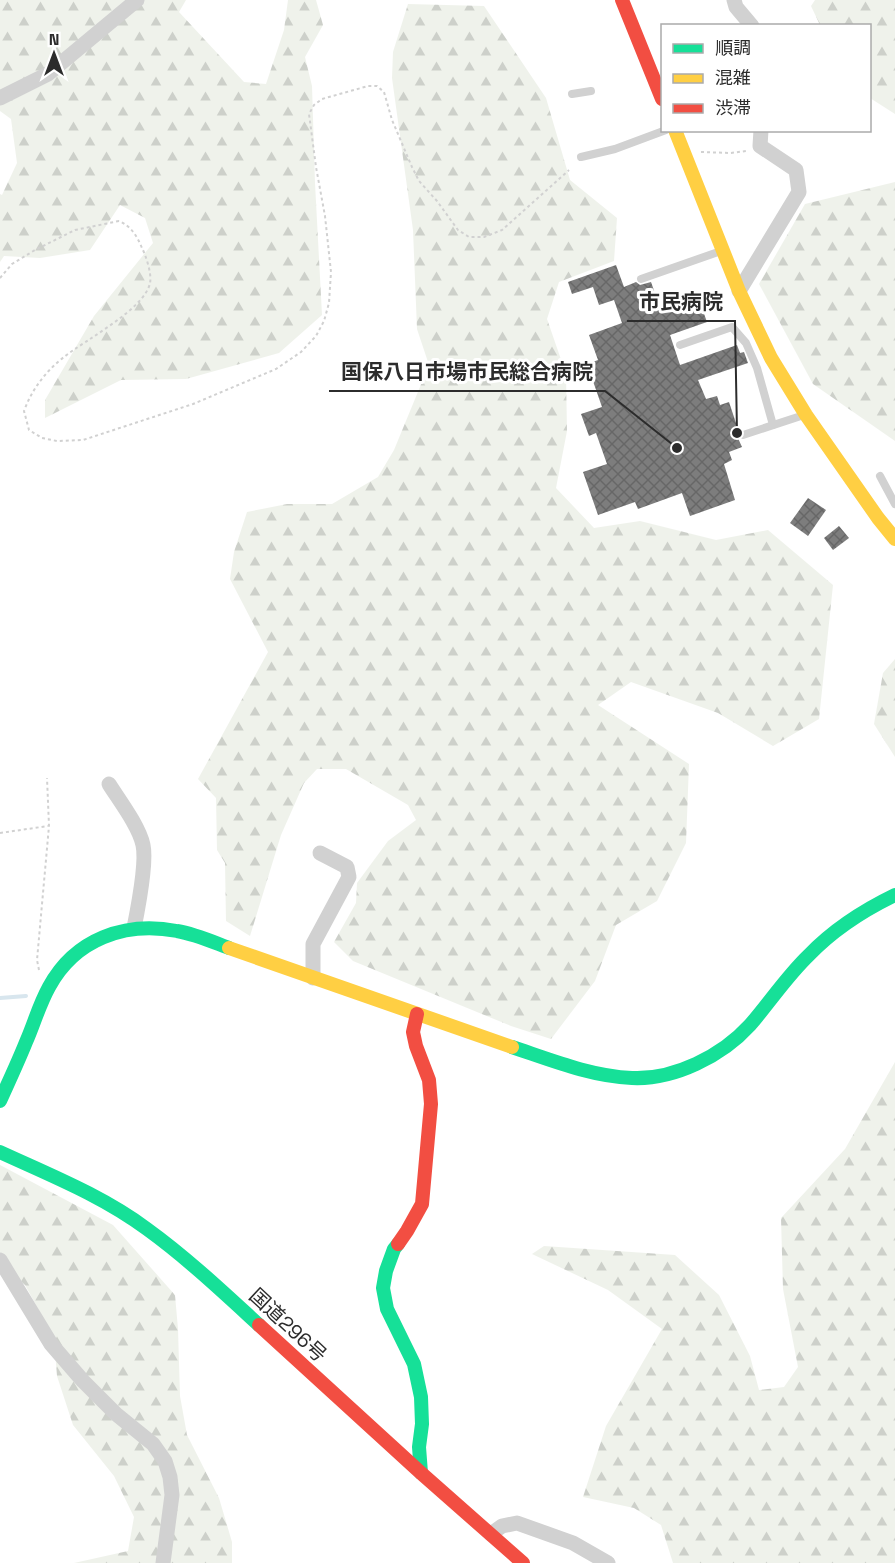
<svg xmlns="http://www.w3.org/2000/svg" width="895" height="1563" viewBox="0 0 895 1563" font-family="'Space Grotesk','Noto Sans JP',sans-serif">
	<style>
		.forest { fill: url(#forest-firs) }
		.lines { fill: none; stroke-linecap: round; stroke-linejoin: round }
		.stream { stroke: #d8e6ee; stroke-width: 4 }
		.building { fill: url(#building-cross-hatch) }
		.path { stroke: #d1d1d1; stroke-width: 2; stroke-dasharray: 3 3; stroke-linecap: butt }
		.lane { stroke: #d1d1d1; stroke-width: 8 }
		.street { stroke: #d1d1d1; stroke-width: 15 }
		.fast { stroke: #16e098; stroke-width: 14 }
		.slow { stroke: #ffcf43; stroke-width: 14 }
		.jam { stroke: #f24e42; stroke-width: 14 }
		.labels { text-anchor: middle; stroke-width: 6; stroke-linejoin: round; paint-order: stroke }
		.street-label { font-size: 20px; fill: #2c2c2c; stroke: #fff }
		.leader { fill: none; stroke: #2c2c2c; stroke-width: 2 }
		.callout-dot { fill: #2c2c2c; stroke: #fff; stroke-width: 2 }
		.callout-label { font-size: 21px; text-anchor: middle; font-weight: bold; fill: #2c2c2c; stroke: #fff; stroke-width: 6; stroke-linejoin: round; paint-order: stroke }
	</style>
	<defs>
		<pattern id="forest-firs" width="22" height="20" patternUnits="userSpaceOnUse" patternTransform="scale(1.5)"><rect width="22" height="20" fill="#eff2eb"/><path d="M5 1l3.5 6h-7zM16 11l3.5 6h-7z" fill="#cdd0ca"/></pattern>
		<pattern id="building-cross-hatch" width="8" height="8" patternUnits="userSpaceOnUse" patternTransform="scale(1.5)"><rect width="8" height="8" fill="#7d7d7d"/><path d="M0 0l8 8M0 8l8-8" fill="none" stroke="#676767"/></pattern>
	</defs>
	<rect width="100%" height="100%" fill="#fff"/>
	<!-- forest -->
	<g class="forest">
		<path d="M0,0H186L179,12L244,82L266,84L284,30L288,0H316L323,25L305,57L312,86L315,183L322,315L279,353L186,379L121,380L45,418V400L94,316L153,243L145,218L120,205L90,250L40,258L4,256L0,262V194L2,195L17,163L11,119L0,111Z"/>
		<path d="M815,0H895V114L870,98V26L820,25L811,6Z"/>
		<path d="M408,4L484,6L546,98L570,180L617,218L614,261L559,282L547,319L566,374L567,431L556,488L594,528L640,521L716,540L768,530L833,585L819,719L773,746L718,713L631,682L598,705L689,764L686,843L657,901L616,925L595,981L551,1039L511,1026L353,961L334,942L356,903L357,883L388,841L416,820L408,805L346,769H317L304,783L281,835L250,936L226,921L225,863L217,850L216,798L198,779L268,652L230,579L234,552L247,512L287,504H332L378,477L394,450L429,365L417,329L413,230L392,78L393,52Z"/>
		<path d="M895,182V441L813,384L759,284L805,204Z"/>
		<path d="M895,659V757L874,724L883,673Z"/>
		<path d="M895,1062V1563H673L661,1525L634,1508L583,1497L606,1426L662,1329L608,1290L532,1254L544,1246L675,1255L719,1295L750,1356L759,1390L784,1387L798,1367L783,1289L781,1218L845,1149Z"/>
		<path d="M0,1165L113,1225L175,1295L178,1329L180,1396L187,1435L219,1498L232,1542V1563H74L128,1551L134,1517L114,1476L73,1425L57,1376L54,1338L25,1285L0,1263Z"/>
	</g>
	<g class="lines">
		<!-- stream -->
		<path class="stream" d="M0,998L26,996"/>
	</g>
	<!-- building -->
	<g class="building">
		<path d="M616,265L624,287L636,282L640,285L651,282L661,310L698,297L707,322L670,335L680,365L737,345L740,353L744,352L748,363L698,380L706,399L717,396L720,405L729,402L738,429L736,430L737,436L742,447L729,452L732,460L724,464L735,500L690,516L682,493L638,509L635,502L598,515L583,472L607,464L596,433L589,436L581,414L602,407L587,364L598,360L589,335L622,323L614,300L599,305L593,287L572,294L568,282Z"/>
		<path d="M808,498L826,510L808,536L790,523Z"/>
		<path d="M839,526L849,538L833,550L824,538Z"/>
	</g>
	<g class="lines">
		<!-- path -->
		<g class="path">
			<path d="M701,152L731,153L746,151"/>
			<path d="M0,278L12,264L35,250L75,230L119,221C131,226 137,236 142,248C146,256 152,274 150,283C145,309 85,340 64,357C46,371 32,389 24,411L29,430L42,438L57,441L83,440L193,404L276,369L301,352L316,336L324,321L329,303L331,272L325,216L316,167L309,114L314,105L322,99L368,86H377L384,92L392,120L412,167L419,181L437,201L458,230L469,237H484L502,230L569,170"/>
			<path d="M0,833L48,826"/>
			<path d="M39,970L37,960L49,826L47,778"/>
		</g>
		<!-- lane -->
		<g class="lane">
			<path d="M572,94L591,91"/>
			<path d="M581,157L615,149L666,130"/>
			<path d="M641,279L721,251"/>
			<path d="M680,345L732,327L746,343L757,368L773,425"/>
			<path d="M743,435L804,415"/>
			<path d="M880,476L895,504"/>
		</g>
		<!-- street -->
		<g class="street">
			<path d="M734,0L736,7L752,26"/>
			<path d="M0,98L48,74L137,0"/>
			<path d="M739,291L799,192L796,170L760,146L761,130"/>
			<path d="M109,784C119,800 139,826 143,845C147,863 138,908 134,928"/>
			<path d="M313,978V944L349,877L347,867L320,853"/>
			<path d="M0,1260L51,1344L83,1381L116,1414L153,1444L165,1461L170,1477L172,1495L163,1563"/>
			<path d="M491,1534L502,1526L517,1523L573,1543L608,1563"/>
		</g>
		<!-- fast -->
		<g class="fast">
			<path d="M512,1047C551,1060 590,1076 632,1078C674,1080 722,1056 750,1025C770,1002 787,976 809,955C833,930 864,910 895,895"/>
			<path d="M0,1101C9,1081 18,1062 26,1042C34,1024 39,1005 49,987C75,939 125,921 177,931C195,934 213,942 229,948"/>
			<path d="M0,1152C50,1175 103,1196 147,1229C187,1258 223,1292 259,1325"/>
			<path d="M398,1244L394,1249L386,1271L383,1288L387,1309L414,1364L421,1397L422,1424L419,1447L421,1473"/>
		</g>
		<!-- slow -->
		<g class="slow">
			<path d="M675,130L739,291L771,358L806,415L878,518L895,539"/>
			<path d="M229,948L512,1047"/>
		</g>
		<!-- jam -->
		<g class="jam">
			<path d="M622,0L662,99"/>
			<path d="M398,1244L407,1231L422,1204L431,1104L429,1080L416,1046L413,1032L417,1014"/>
			<path d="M259,1325L421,1473L523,1563"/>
		</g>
	</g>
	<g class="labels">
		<!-- street labels -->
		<g class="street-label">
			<text transform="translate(288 1325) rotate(43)" y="7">国道296号</text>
		</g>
	</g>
	<!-- callouts -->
	<path class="leader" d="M737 433L735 321H627M677 448L605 391H329"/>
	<g class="callout-dot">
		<circle cx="737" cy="433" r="6"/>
		<circle cx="677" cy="448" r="6"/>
	</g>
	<g class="callout-label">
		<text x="681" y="309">市民病院</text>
		<text x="467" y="379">国保八日市場市民総合病院</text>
	</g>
	<!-- legend -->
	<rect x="661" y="24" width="210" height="108" fill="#ffffff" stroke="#ababab" stroke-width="1.5"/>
	<rect x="673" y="44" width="30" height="9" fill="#16e098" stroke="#ababab" stroke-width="1.5"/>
	<text x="715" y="54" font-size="18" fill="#2c2c2c">順調</text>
	<rect x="673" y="74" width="30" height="9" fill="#ffcf43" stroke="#ababab" stroke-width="1.5"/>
	<text x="715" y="84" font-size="18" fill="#2c2c2c">混雑</text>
	<rect x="673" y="104" width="30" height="9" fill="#f24e42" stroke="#ababab" stroke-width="1.5"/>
	<text x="715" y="114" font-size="18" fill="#2c2c2c">渋滞</text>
	<!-- north arrow -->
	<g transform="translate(54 54)" stroke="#ffffff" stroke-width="4.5" paint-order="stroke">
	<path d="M0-4.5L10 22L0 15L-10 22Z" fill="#2c2c2c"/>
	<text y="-9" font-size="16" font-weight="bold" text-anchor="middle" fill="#2c2c2c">N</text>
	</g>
</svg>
